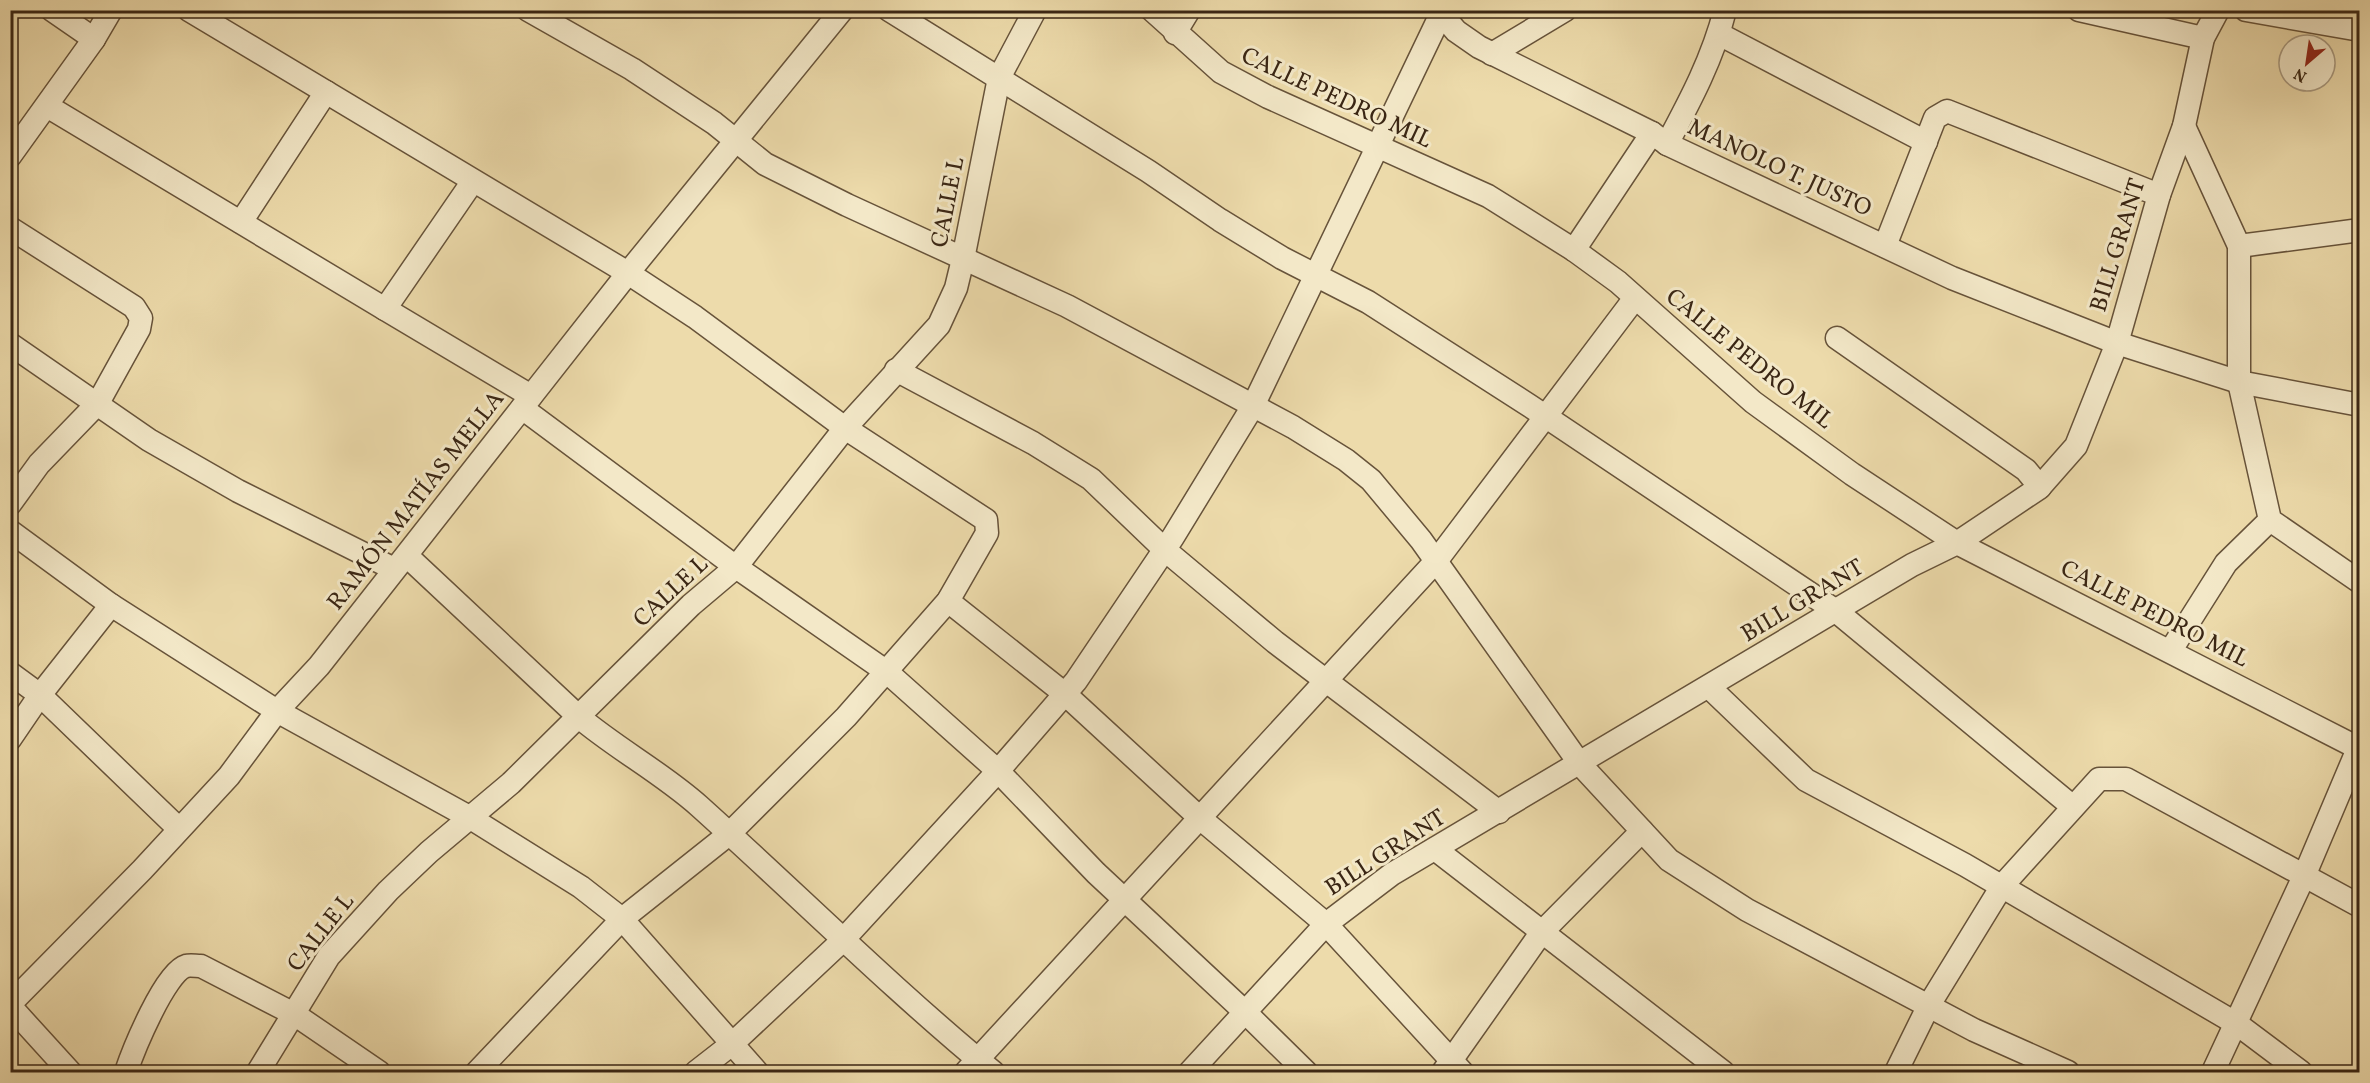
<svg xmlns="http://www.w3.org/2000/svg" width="2370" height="1083" viewBox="0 0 2370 1083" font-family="Vollkorn,serif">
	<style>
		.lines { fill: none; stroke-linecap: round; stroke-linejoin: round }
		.minor-casing { stroke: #67533a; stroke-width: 25 }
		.minor { stroke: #f3e8c8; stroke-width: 22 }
		.labels { text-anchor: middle; stroke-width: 6; stroke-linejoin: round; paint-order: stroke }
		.street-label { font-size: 24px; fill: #3a2614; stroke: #f3e8c8 }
	</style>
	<rect width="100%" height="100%" fill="#eddbab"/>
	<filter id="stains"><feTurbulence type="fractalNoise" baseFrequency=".00333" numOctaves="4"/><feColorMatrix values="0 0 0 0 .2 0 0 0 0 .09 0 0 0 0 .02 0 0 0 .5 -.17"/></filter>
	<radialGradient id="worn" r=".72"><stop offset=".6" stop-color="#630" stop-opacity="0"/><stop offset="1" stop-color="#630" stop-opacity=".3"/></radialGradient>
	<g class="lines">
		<defs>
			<g id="minor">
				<path d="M52,10L94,39"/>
				<path d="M189,10L628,273L695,317L845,428L986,520L987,533L948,601L846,717L729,834L622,919L477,1072"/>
				<path d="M528,10L632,69L714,123L765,164L847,205L1067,306L1293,427L1346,460L1371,480L1421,540L1580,764L1669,860L1747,910L1974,1030L2068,1072"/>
				<path d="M889,10L1148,171L1220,220L1282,258L1368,302L1530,406L1836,611L2073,807"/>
				<path d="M1152,10L1221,72L1268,97L1488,196L1574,250L1618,282L1753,402L1852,474L1957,543L2360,749"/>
				<path d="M1438,10L1456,31L1479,47L1652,133L1667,144L1952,278L2117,343L2239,382L2360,405"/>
				<path d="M2079,10L2203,38"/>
				<path d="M2246,10L2360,30"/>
				<path d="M1175,33L1189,10"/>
				<path d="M1719,34L1926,142"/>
				<path d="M1492,54L1565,10"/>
				<path d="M47,106L385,309L473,181"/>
				<path d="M2184,126L2239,246V382L2270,520L2360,582"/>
				<path d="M1667,144C1690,101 1713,58 1725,10"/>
				<path d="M10,156L94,39L111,10"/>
				<path d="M241,222L326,92"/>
				<path d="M10,228L134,307L141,318L139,329L98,403L39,464L10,504"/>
				<path d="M1885,246L1935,118L1947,111L2159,195"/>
				<path d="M2239,246L2360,230"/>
				<path d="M1574,250L1652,133"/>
				<path d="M385,309L531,396"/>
				<path d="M1837,338L2026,470L2040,487"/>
				<path d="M10,344L149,440L238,491L394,569"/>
				<path d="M896,370L1033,443L1091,479L1165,550L1275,642L1499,812"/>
				<path d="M522,408L736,567L887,672L998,771L1096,873L1245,1012L1306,1072"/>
				<path d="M10,531L111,605L277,711L469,817L581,887L622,919L757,1072"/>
				<path d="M407,556L579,717C617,749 662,773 699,806C798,895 891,988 993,1072"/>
				<path d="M948,601L1065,694L1201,819L1326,924L1462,1072"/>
				<path d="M2171,650L2226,563L2270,520"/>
				<path d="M10,673L40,695L178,828"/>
				<path d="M1709,687L1806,780L1965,865L2237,1024L2301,1072"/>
				<path d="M10,739L40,695L111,605"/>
				<path d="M1435,849L1723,1072"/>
				<path d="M10,1004L142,870L229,776L277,711L319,666L628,273L842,10"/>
				<path d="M10,1006L70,1072"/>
				<path d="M126,1072C133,1051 165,972 186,966C190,965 196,966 201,966L294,1014L379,1072"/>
				<path d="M258,1072L329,956L388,891L429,852L511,783L691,605L736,567L845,428L939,325L956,288L963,259L999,78L1035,10"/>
				<path d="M696,1072L732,1044L842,941L998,771L1076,681L1173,537L1253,406L1441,14"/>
				<path d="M966,1072L1437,560L1635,298"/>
				<path d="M1190,1072L1326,924L1392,874L1912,565L1957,543L2039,488L2076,446L2117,343L2159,195L2184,126L2203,38L2218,10"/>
				<path d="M1443,1072L1541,933L1642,831"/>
				<path d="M1896,1072L1929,1005L2002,886L2099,779H2126L2360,906"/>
				<path d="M2213,1072L2305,874L2360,744"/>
			</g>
		</defs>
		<!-- minor casing -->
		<use href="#minor" class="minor-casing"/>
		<!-- minor -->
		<use href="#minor" class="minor"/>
	</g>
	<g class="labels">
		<!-- street labels -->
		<g class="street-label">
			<text transform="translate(1337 97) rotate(25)" y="8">CALLE PEDRO MIL</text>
			<text transform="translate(1780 167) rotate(25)" y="8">MANOLO T. JUSTO</text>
			<text transform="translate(947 202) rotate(-79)" y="8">CALLE L</text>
			<text transform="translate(2117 245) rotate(-73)" y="8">BILL GRANT</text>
			<text transform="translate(1750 358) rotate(39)" y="8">CALLE PEDRO MIL</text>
			<text transform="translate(415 500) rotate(-52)" y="8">RAMÓN MATÍAS MELLA</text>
			<text transform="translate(670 591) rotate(-43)" y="8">CALLE L</text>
			<text transform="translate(1802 600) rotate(-31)" y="8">BILL GRANT</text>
			<text transform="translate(2155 613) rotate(27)" y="8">CALLE PEDRO MIL</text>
			<text transform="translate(1385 852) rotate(-33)" y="8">BILL GRANT</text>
			<text transform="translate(320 932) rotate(-52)" y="8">CALLE L</text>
		</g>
	</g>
	<!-- margin -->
	<rect width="2370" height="1083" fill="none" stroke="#eddbab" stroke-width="36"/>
	<rect x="12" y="12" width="2346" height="1059" fill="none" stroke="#3a2614" stroke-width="3"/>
	<rect x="18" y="18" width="2334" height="1047" fill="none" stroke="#3a2614" stroke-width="1.5"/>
	<!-- north arrow -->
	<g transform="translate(2307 63) rotate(209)"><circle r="28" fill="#f3e8c8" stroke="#a99a80" stroke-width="1.5"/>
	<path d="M0-4.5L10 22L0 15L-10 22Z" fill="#8f2418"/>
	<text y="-9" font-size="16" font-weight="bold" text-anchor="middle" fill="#3a2614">N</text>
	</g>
	<rect width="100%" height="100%" filter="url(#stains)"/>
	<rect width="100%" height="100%" fill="url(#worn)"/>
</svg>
